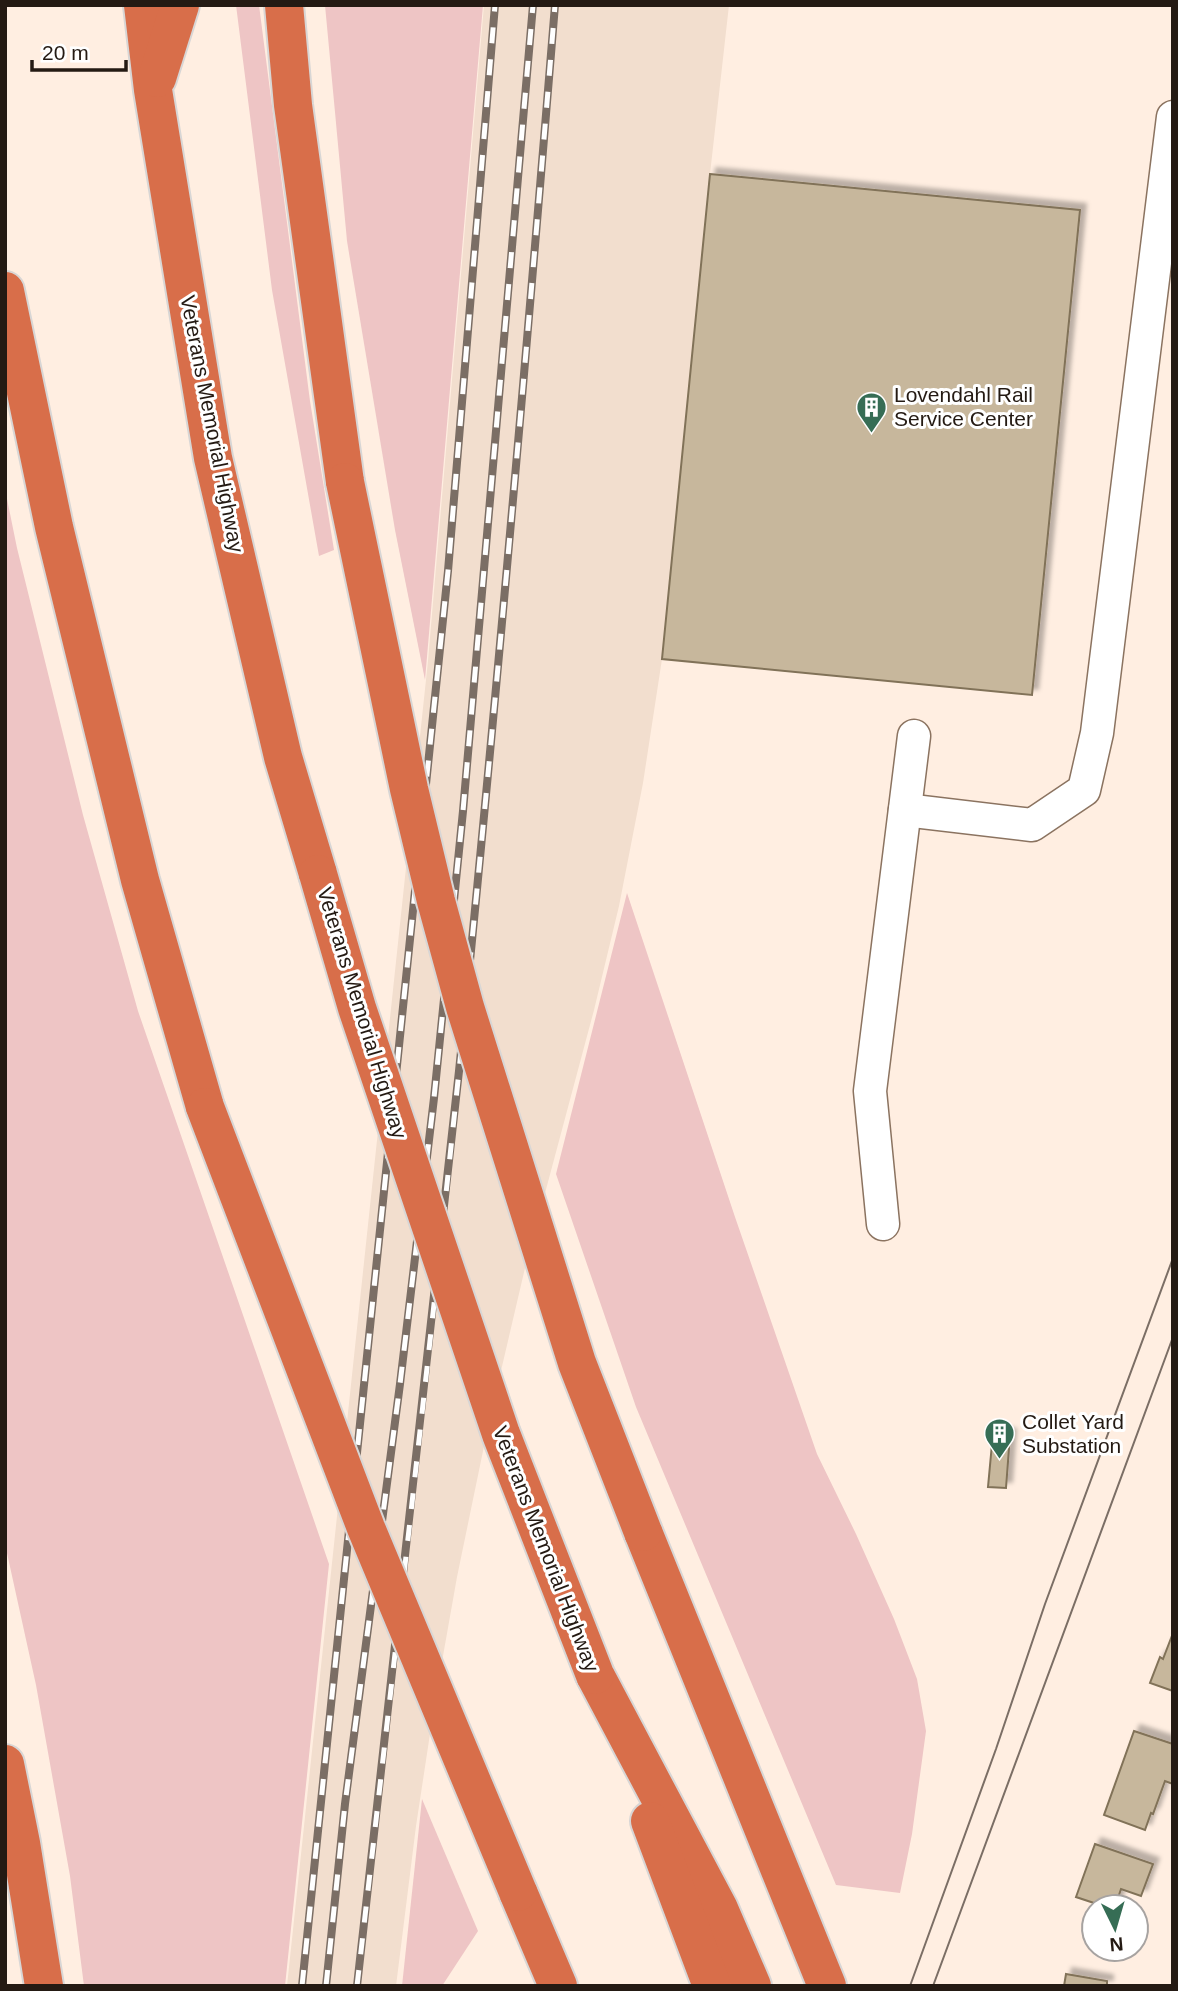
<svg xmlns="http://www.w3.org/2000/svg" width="1178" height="1991" viewBox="0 0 1178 1991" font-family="Helvetica,sans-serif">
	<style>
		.built { fill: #f2dece }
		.grass { fill: #eec5c5 }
		.building { fill: #c7b79c; stroke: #817258; stroke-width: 2; filter: url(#shadow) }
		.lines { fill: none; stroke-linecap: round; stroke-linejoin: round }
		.minor-casing { stroke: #8b7360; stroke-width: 35 }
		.highway-casing { stroke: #d8d6d5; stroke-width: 42 }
		.minor { stroke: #fff; stroke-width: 32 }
		.highway { stroke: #d86e4a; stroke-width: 38 }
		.tram { stroke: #7b6e65; stroke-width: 2 }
		.rail-casing { stroke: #7b6e65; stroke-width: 8 }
		.rail { stroke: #fff; stroke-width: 5; stroke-dasharray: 16; stroke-linecap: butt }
		.highway-bridge-casing { stroke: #d8d6d5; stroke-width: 42; stroke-linecap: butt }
		.highway-bridge { stroke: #d86e4a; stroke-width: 38 }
		.labels { text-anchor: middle; stroke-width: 6; stroke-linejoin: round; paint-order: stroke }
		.poi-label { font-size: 21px; fill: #241a13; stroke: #fff; text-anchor: start }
		.street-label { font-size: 21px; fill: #241a13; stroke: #fff }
	</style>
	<defs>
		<filter id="shadow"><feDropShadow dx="6" dy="-6" stdDeviation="2" flood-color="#0004"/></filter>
	</defs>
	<rect width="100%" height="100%" fill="#ffeee1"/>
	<!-- built -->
	<path class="built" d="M484,5H729L710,174L662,659L643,783L619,906L594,1010L525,1268L489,1422L457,1577L435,1701L416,1826L396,1986H287L428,661Z"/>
	<!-- grass -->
	<g class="grass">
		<path d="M236,5H259L310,401L334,550L319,556L272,290Z"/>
		<path d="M325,5H483L425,680L395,530L347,241Z"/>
		<path d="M5,489L17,548L83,815L138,1011L329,1564L285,1986H84L70,1876L36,1685L5,1544Z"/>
		<path d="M627,893L735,1217L817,1454L856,1534L894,1619L917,1679L926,1731L912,1834L900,1893L836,1885L636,1407L556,1174Z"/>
		<path d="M422,1799L478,1931L442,1986H402Z"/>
	</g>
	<!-- building -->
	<g class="building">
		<path d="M710,174L1080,210L1032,695L662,659Z"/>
		<path d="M993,1433L1010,1435L1006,1488L988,1487Z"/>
		<path d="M1173,1633V1691L1150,1683L1160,1657L1163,1659Z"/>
		<path d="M1134,1731L1173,1744V1784L1165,1781L1153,1814L1151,1813L1145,1830L1104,1815Z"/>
		<path d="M1095,1844L1153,1864L1141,1896L1121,1889L1115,1907H1106L1076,1897Z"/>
		<path d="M1066,1974L1107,1981V1986H1064Z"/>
	</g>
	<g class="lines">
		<defs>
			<g id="minor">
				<path d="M905,810L1032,825L1084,790L1097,733L1173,117"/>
				<path d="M883,1224L870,1091L914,736"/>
			</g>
			<g id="highway">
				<path d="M143,5L153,90L213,458L283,757L318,874"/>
				<path d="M284,5L293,105L345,482"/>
				<path d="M157,78L180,5"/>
				<path d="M5,291L54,527L140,880L205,1107"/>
				<path d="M643,1532L827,1986"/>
				<path d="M595,1675L719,1909L752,1986"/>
				<path d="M5,1764L21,1843L44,1986"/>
				<path d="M650,1821L712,1986"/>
				<path d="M518,1892L558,1986"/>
			</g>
		</defs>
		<!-- minor casing -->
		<use href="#minor" class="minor-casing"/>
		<!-- highway casing -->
		<use href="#highway" class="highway-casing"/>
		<!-- minor -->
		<use href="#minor" class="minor"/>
		<!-- highway -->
		<use href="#highway" class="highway"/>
		<!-- tram -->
		<g class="tram">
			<path d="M910,1986L996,1749L1045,1604L1173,1258"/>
			<path d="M933,1986L1173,1337"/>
		</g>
		<defs>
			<g id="rail">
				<path d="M302,1986L448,571L495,5"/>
				<path d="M326,1986L345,1804L400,1384L434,1098L463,811L533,5"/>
				<path d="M357,1986C392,1681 427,1376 459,1071C495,716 526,361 555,5"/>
			</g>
		</defs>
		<!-- rail casing -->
		<use href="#rail" class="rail-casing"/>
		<!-- rail -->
		<use href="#rail" class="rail"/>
		<defs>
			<g id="highway-bridge">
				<path d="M345,482L409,789L436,901L465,1007L577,1363L643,1532"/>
				<path d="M318,874L357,1008L501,1434L595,1675"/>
				<path d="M205,1107L366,1528L518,1892"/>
			</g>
		</defs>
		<!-- highway-bridge casing -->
		<use href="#highway-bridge" class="highway-bridge-casing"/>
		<!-- highway-bridge -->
		<use href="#highway-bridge" class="highway-bridge"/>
	</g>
	<!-- icons -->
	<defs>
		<symbol id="building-pin" viewBox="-11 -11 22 30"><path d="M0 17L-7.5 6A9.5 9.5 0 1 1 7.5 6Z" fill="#366d55" stroke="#fff"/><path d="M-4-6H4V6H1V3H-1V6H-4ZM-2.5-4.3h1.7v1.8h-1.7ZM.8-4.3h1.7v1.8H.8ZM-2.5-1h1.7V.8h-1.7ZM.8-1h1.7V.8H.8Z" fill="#fff"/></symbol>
	</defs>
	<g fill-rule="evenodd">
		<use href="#building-pin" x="854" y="390" width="35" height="47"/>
		<use href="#building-pin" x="982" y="1416" width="35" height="47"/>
	</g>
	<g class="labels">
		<!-- poi labels -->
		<g class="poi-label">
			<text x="894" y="402">Lovendahl Rail<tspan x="894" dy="24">Service Center</tspan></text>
			<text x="1022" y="1429">Collet Yard<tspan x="1022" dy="24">Substation</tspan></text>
		</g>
		<!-- street labels -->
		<g class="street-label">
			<text transform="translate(212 424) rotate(79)" y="7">Veterans Memorial Highway</text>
			<text transform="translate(362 1013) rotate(73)" y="7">Veterans Memorial Highway</text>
			<text transform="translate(546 1549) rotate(69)" y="7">Veterans Memorial Highway</text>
		</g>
	</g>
	<!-- border -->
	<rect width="1178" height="1991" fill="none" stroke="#241a13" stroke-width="14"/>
	<!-- north arrow -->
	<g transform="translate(1115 1928) rotate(175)"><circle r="33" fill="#ffffff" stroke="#a7a3a1" stroke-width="2"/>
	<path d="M0-5L12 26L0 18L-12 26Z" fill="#366d55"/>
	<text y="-10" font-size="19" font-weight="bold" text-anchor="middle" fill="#241a13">N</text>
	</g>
	<!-- scale -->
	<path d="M32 60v10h94v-10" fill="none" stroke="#241a13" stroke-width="3.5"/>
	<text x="42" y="60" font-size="21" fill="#241a13" stroke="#ffffff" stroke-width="5" paint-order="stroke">20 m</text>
</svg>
